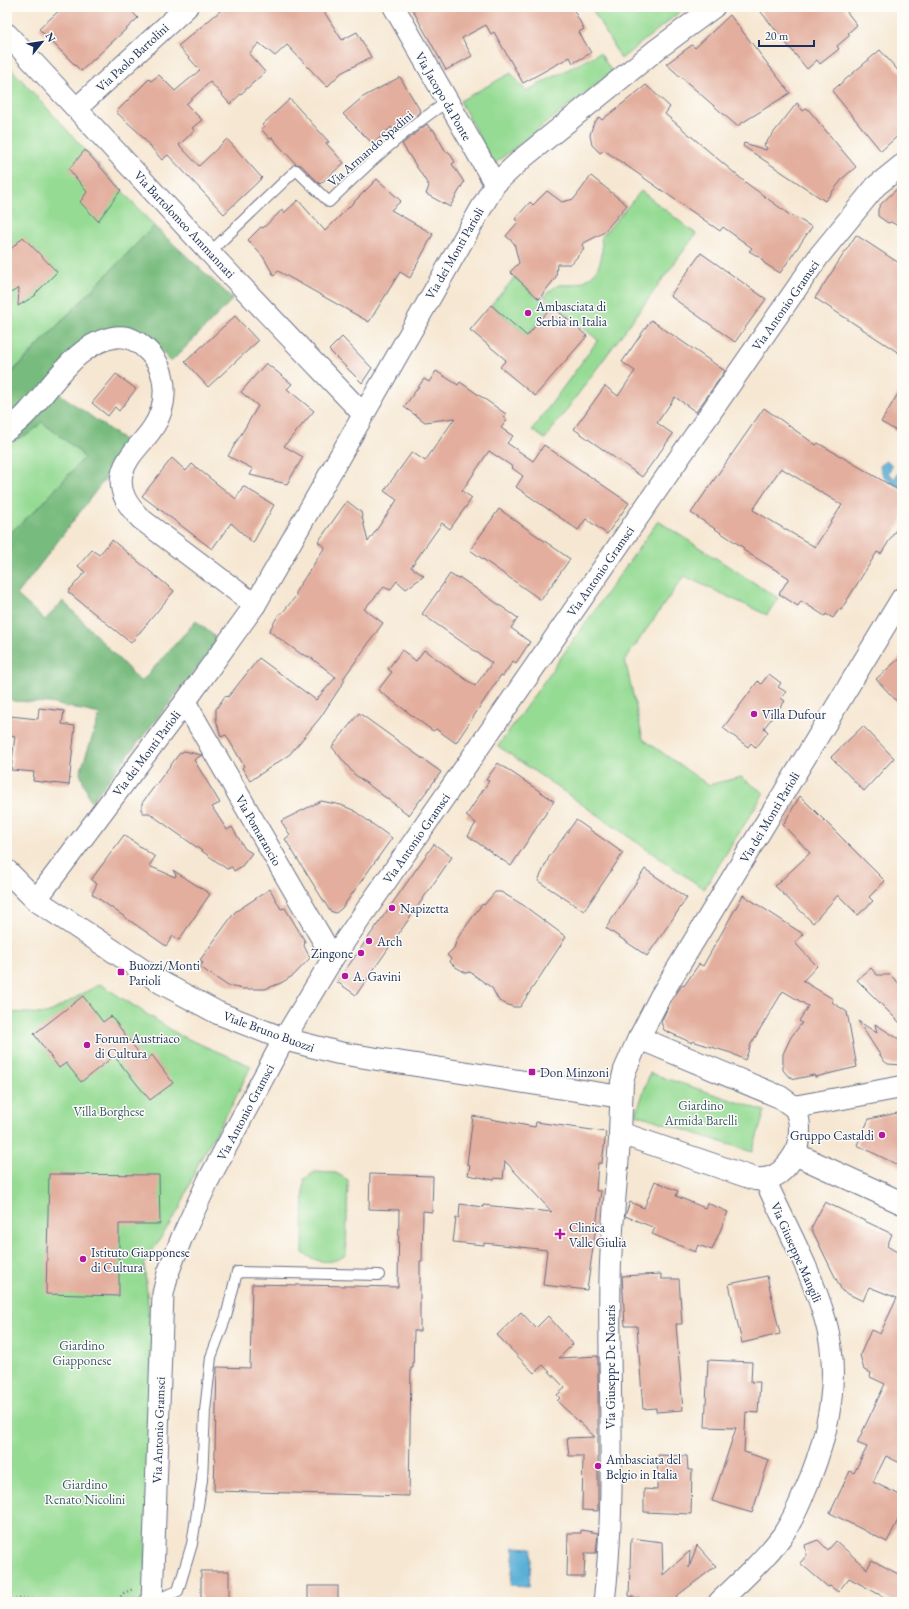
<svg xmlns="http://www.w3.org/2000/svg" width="909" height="1609" viewBox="0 0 909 1609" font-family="'EB Garamond',serif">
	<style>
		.green { fill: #96db94; stroke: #588579 }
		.forest { fill: #78bb7e; stroke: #4a756e }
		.water { fill: #5bb0d7; stroke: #3b709a }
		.building { fill: #e3ae9d; fill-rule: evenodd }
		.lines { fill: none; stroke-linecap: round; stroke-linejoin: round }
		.service-casing { stroke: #686f87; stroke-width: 12 }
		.minor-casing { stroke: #686f87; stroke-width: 23 }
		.tertiary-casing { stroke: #686f87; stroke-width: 24 }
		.path { stroke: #686f87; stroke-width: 2.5; stroke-dasharray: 1 3; stroke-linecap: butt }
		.service { stroke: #fff; stroke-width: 10 }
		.minor { stroke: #fff; stroke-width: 21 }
		.tertiary { stroke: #fff; stroke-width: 22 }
		.poi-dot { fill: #b5179e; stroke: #fdfcf7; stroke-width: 1.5 }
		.labels { text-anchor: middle; stroke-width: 3; stroke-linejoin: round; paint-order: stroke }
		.street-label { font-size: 13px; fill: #1b2f5e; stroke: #fdfcf7 }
		.poi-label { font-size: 13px; fill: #1b2f5e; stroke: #fdfcf7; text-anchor: start }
		.park-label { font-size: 13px; fill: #3a5a6c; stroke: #fdfcf7 }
	</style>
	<rect width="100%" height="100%" fill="#fdfcf7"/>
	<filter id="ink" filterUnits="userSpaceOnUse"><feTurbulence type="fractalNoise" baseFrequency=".025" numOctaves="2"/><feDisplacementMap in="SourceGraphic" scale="8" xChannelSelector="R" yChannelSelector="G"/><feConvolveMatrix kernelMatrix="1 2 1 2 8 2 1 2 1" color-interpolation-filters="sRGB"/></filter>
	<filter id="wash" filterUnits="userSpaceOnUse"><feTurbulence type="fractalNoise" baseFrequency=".012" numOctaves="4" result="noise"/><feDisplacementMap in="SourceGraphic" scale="16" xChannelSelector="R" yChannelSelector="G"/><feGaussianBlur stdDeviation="0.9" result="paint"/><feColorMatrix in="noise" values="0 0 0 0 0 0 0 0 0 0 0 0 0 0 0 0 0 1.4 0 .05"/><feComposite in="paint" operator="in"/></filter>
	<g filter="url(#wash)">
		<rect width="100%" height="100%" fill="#f6e7d2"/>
		<!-- green -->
		<g class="green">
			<path d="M591,7H686L621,59Z"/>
			<path d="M600,53L612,72L494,164L460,101L511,73L526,91Z"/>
			<path d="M7,64L154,226L7,377Z"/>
			<path d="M641,191L696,234L545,439L532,430L598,340L544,296C548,293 554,286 559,285C564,284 570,286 575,284C598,279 605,259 601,238Z"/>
			<path d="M515,277L539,299L541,297L551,306L527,336L491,305Z"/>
			<path d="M42,422L79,451L84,458L42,504L7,536V444L30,433Z"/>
			<path d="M658,521L778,598L767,615L684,576L625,660L643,739L708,785L741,777L764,793L704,889L498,746Z"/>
			<path d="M100,984L181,1036L251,1066L233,1103L199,1162L180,1208L144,1264L152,1341L145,1602H7V1012L47,1014Z"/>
			<path d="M650,1073L765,1111L752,1152L636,1114Z"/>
			<path d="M315,1172L336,1173L348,1180L346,1255C330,1265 318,1263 303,1253L304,1179Z"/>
		</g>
		<!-- forest -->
		<path class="forest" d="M154,226L233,299L171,362L149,336L118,328L94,350L60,394L124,440L117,463L17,595L45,620L63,601L141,682L196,621L219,640L91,802L80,773L100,714L49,703L13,701L7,697V536L42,504L84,458L79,451L42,422L30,433L7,444V378Z"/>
		<!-- water -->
		<g class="water">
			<path d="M886,461L890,463L892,467L888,473L895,479L897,474L902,470V488C891,483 882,479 880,466Z"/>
			<path d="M514,1547L532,1548L529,1586L511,1585Z"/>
		</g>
		<g id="blocks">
			<!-- building -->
			<g class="building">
				<path d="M63,7H128L138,18L81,71L39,29Z"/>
				<path d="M225,7H321L342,40L357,32L371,57L341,73L327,87L287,45L275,56L259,43L249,54L265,72L230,104L210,82L186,104L202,120L192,128L195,130L179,145L199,166L227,139L262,178L224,214L168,155L162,160L138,132L116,112L149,79L151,81L159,75L175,91L200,70L178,46Z"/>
				<path d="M411,7H572L584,29L579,32L591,53L573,63L570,57L523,83L494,32L491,34L486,25L462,38L472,56L446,70Z"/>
				<path d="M757,7H843L857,25L848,33L850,35L837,46L839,49L820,64L817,60L807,69Z"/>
				<path d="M730,15L790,93L737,126L666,64L692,45L695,48Z"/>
				<path d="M880,50L902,75V132L881,151L832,91Z"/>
				<path d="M400,77L421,112L395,133L391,127L373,144L343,114L363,97Z"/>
				<path d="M646,85L670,107L665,114L745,182L794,218L795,217L812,227L780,273L764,263L761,258L749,251L752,248L723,227L720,231L604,150L600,153L592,145L590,135L593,125L599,117L602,120Z"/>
				<path d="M290,99L329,142L326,143L344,163L320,184L301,165L296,164L272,138L270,139L261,129L264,127L262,125Z"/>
				<path d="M797,103L803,111L807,108L856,167L844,177L825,201L743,146L744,143L766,150L767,148L764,145Z"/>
				<path d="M427,124L431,130L433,129L446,152H449L455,162L452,164L464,182L450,207L426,194L429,186L402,144Z"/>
				<path d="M85,150L121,190L98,221L80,202L87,192L69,169Z"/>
				<path d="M591,176L627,205L603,233L582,244L584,249L571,264H557L556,277L539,299L510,272L519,263L514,243L506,236L518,222L515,219L530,202L533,205L547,191L562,202L574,199Z"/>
				<path d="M377,179L401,201L391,210L433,234L410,278L400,272L369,322L278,271L274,276L264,258L248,240L261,227L263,228L282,210L284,213L298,200L325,231Z"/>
				<path d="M902,184V228L891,222L888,223L878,216V209L881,204Z"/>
				<path d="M856,235L902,265V355L815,298Z"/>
				<path d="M23,237L57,272L35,294L36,295L18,306L19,288L7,295V253Z"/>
				<path d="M701,253L766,299L735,342L670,296Z"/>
				<path d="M491,305L527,336L552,306L587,336L535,396L500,367L506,360L470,330Z"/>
				<path d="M235,316L258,341L208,387L185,362Z"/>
				<path d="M651,320L725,371L696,412L675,397L657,423L673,434L642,477L574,429L605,386L618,396L635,371L622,362Z"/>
				<path d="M342,337L372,368L362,383L329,350Z"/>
				<path d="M266,363L292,384L287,389L314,411L284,446L303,457L287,484L250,475L253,469L228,456L258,406L241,392Z"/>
				<path d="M436,371L458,385L460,382L506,414L504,417L507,420L501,428L513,436L507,443L533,461L544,445L629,503L607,534L586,519L578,530L516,487L523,476L512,468L513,467L489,451L462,491L472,498L450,529L442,523L411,567L424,576L406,589L397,581L390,590L384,587L364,609L383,623L343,679L345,680L320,718L290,754L250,781L242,768L244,766L226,735L221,737L216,719V709L225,696L228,697L259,658L316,700L336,677L310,657L301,654L269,631L279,614L283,612L296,596V591L325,547L318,542L347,501L361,512L368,542L397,500L384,491L412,452L425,461L455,418L425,422L404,407L424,379L429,382Z"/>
				<path d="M116,374L136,389L119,411L115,407L108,416L92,403Z"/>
				<path d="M902,387V434L881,422Z"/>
				<path d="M764,408L816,445L818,443L902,492V520L881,554L877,552L841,610L839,609L833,618L826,614L825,616L801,601L798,606L779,594L789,578L743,550L744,548L691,513ZM781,468L842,505L815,547L753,510Z"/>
				<path d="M172,458L186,471L192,464L236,499L243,486L274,505L253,543L231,523L212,549L142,496Z"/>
				<path d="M499,509L570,559L541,600L470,550Z"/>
				<path d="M112,540L174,591L131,643L68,592L85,572L78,566L92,550L99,555Z"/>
				<path d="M450,574L458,579L459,577L518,618L511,628L530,642L516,663L513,661L503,676L501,675L456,743L436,729L433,731L378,690L392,672L388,669L402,650L416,661L424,650L475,686L492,663L422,614Z"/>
				<path d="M902,656V707L876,679Z"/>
				<path d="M769,674L781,683L778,687L786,692L781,698L785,701L764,728L768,732L756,748L751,743L748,747L723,728L758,681L761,684Z"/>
				<path d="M39,708L64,711L62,724L75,726L69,785L33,781L34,772L11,770L15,736L8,735L10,716L38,719Z"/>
				<path d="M359,713L441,772L409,815L354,774L332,747Z"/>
				<path d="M863,726L894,758L864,791L831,757Z"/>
				<path d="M184,751L202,755L194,760L220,803L212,807L227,830L232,827L245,849L252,853L242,866L234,871L232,867L227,869L149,813H142V803L179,754Z"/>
				<path d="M498,763L554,801L511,866L468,836L476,823L466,816L489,781L486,780Z"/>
				<path d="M800,796L885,881L869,897L873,901L858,915L838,895L813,923L775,886L810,853L783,825Z"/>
				<path d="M321,801L341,805L353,810L392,838L342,908L336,913L330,911L285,839L290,835L281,821Z"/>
				<path d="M576,820L623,853L584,911L538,881L549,857Z"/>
				<path d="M124,835L155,857L149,866L175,877L176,875L173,870L210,894L179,940L173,936L166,946L92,894L97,884L91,880Z"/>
				<path d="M434,844L452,857L356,995L337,982Z"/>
				<path d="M645,869L687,898L647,956L606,928Z"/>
				<path d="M270,889L281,909L285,908L305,941L304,946L310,958L294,975L281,983L265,989H243L228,986L200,967L203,963L200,960L235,912Z"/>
				<path d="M495,892H501L523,905L566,937L520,1007H513L499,1001L492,988L470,972L466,973L454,966L450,962L451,959L447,955L454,948L457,939L482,904L484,905Z"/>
				<path d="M743,895L803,934L795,943L817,966L803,981L833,999L832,1002L847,1012L857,1067L815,1077L814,1075L795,1079L788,1076L783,1070V1054L791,1037L802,1023L799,1021L808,1006L783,991L751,1044L745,1060L731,1053L692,1041V1043L664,1030L661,1022L670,1003L682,985L684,986L699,964L703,966Z"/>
				<path d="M871,968L877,975H890L902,986V1025L857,980Z"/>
				<path d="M83,996L103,1022L111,1016L145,1061L152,1055L173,1083L150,1100L114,1056L81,1082L66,1063L59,1068L34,1034Z"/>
				<path d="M858,1021L877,1033L875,1024L902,1041V1065L888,1064L884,1061Z"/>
				<path d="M902,1112V1167L857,1145L869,1119Z"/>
				<path d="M473,1116L535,1127L536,1122L606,1132L602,1163H598L596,1191H601L587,1290L543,1285L547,1250L484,1243V1245L453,1242L456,1218H459L460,1204L483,1207V1205L552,1212L505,1161L503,1179L495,1178L494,1180L468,1175L470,1165L467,1164Z"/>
				<path d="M49,1174L159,1175L160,1224H119V1296L46,1294Z"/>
				<path d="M370,1174L433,1176L432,1212L423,1211L422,1262H420V1331H414L413,1368H411L409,1496L214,1491L217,1367L250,1368L252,1284L398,1287L399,1210L369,1209Z"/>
				<path d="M655,1181L678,1191L676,1196L705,1208L707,1203L728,1212L712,1250L698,1245L695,1252L652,1234L655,1228L625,1216L630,1202L644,1208Z"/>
				<path d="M825,1202L892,1234L887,1246L902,1255V1464L886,1456L873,1482L902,1496V1512L887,1542L830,1513L850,1471L854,1473L867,1447L857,1443L885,1384L870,1377L871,1373L864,1370L860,1355L871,1330L880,1334L897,1298L869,1287L863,1301L842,1291L811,1228Z"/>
				<path d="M661,1274V1279H679L682,1324H676L683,1410L656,1412V1408L643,1409L637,1326H625L622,1276Z"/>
				<path d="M767,1276L780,1334L742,1343L729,1284Z"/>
				<path d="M521,1312L536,1328L548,1316L573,1344L559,1358L598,1356V1511L582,1510L583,1456H569L567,1438L595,1437L557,1401L560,1398L557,1395L565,1388L543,1365L534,1373L497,1335Z"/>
				<path d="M708,1360L752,1362L751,1382H760L758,1413L746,1412L744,1452L769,1460L752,1513L712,1501L736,1428L705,1427Z"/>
				<path d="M658,1455L687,1456L688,1470H692L691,1514L644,1512V1489L657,1490Z"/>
				<path d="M581,1530L598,1533L596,1553H585L584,1577H567L568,1533H581Z"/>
				<path d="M631,1538L662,1542L663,1575L690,1551L689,1568L697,1545L716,1566L678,1595L676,1602H655L629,1596Z"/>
				<path d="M818,1540L828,1550L836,1541L867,1569L872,1560L902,1576V1602H893L849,1578L838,1592L830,1586L828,1587L800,1563L807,1555L805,1545Z"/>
				<path d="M201,1571H229V1602H205V1598H201Z"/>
				<rect x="308" y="1586" width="30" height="16"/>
			</g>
		</g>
	</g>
	<g filter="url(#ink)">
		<use href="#blocks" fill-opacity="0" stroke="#686f87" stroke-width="1"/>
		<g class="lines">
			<defs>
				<g id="service">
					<path d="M210,252L296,170L329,202C366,166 404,130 447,102"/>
					<path d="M152,1601L178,1591L192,1544L202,1480L205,1411L211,1357L226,1317L237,1272L379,1275"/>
				</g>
				<g id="minor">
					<path d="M394,7L495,184"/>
					<path d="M7,34L226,270L363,414"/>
					<path d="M77,108L187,7"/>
					<path d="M7,430C44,407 68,343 116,337C130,335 141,343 150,353C169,374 168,406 152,429C143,443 126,456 122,474C118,493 129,507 141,519L255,605"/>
					<path d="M185,702L333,958"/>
					<path d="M36,900L185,702L255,605L495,184L524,157L656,50L714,7"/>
					<path d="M639,1038L660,997L902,598"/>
					<path d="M794,1107C802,1121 800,1139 795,1154"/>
					<path d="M152,1602L163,1294L168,1273L182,1237L208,1181L284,1039L333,958L819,256L876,186L902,165"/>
					<path d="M604,1602C617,1495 608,1386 610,1278C611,1229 617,1181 620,1133"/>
					<path d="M719,1602C741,1581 764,1560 782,1536C791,1523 798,1508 804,1493C828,1438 842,1377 825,1319C811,1270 786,1226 765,1180"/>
				</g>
				<g id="tertiary">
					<path d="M7,871L36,900L162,983L218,1013L284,1039L339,1053L621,1097"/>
					<path d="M902,1087L794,1107L780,1097L639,1038L625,1070L622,1082L620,1133L755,1179C775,1181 785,1170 795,1154L902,1203"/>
				</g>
			</defs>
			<!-- service casing -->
			<use href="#service" class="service-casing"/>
			<!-- minor casing -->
			<use href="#minor" class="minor-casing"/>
			<!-- tertiary casing -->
			<use href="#tertiary" class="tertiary-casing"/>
			<!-- path -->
			<g class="path">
				<path d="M7,1599H51V1602"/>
				<path d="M115,1602L124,1593L133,1589"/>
			</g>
			<!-- service -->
			<use href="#service" class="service"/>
			<!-- minor -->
			<use href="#minor" class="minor"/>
			<!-- tertiary -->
			<use href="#tertiary" class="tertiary"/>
		</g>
	</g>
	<!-- markers -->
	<g class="poi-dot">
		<circle cx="528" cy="313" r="4"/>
		<circle cx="754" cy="714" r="4"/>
		<circle cx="392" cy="908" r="4"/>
		<circle cx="369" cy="941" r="4"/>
		<circle cx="361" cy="953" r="4"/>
		<rect x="117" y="968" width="8" height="8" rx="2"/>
		<circle cx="345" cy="976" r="4"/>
		<circle cx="87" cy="1045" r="4"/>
		<rect x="528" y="1068" width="8" height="8" rx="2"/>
		<circle cx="882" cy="1135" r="4"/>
		<path d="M558 1228h4v4h4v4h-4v4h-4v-4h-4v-4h4z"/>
		<circle cx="83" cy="1259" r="4"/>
		<circle cx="598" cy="1466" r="4"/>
	</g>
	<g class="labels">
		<!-- street labels -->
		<g class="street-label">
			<text transform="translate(132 57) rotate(-43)" y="5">Via Paolo Bartolini</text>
			<text transform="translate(444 96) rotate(60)" y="5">Via Jacopo da Ponte</text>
			<text transform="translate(370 148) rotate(-41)" y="5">Via Armando Spadini</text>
			<text transform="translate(185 224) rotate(47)" y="5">Via Bartolomeo Ammannati</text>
			<text transform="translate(454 253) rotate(-60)" y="5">Via dei Monti Parioli</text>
			<text transform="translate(785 305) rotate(-55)" y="5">Via Antonio Gramsci</text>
			<text transform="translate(600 571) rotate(-55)" y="5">Via Antonio Gramsci</text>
			<text transform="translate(146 753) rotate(-53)" y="5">Via dei Monti Parioli</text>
			<text transform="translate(769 817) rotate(-59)" y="5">Via dei Monti Parioli</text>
			<text transform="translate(259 830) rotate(60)" y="5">Via Pomarancio</text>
			<text transform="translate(416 838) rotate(-55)" y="5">Via Antonio Gramsci</text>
			<text transform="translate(269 1031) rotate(20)" y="5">Viale Bruno Buozzi</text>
			<text transform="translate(245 1112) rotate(-62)" y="5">Via Antonio Gramsci</text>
			<text transform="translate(797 1252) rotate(66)" y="5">Via Giuseppe Mangili</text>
			<text transform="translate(610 1367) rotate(-90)" y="5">Via Giuseppe De Notaris</text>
			<text transform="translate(158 1430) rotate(-88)" y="5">Via Antonio Gramsci</text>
		</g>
		<!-- poi labels -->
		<g class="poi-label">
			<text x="536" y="311">Ambasciata di<tspan x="536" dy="15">Serbia in Italia</tspan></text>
			<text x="762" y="719">Villa Dufour</text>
			<text x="400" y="913">Napizetta</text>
			<text x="377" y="946">Arch</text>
			<text x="353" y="958" text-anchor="end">Zingone</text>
			<text x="129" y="970">Buozzi/Monti<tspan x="129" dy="15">Parioli</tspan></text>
			<text x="353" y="981">A. Gavini</text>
			<text x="95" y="1043">Forum Austriaco<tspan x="95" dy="15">di Cultura</tspan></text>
			<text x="540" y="1077">Don Minzoni</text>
			<text x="874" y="1140" text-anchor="end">Gruppo Castaldi</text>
			<text x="569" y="1232">Clinica<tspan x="569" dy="15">Valle Giulia</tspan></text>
			<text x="91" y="1257">Istituto Giapponese<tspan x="91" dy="15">di Cultura</tspan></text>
			<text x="606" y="1464">Ambasciata del<tspan x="606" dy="15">Belgio in Italia</tspan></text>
		</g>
		<!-- park labels -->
		<g class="park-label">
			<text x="701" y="1110">Giardino<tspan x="701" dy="15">Armida Barelli</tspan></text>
			<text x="109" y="1116">Villa Borghese</text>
			<text x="82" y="1350">Giardino<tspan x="82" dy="15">Giapponese</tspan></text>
			<text x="85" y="1489">Giardino<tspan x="85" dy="15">Renato Nicolini</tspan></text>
		</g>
	</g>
	<!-- margin -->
	<rect width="909" height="1609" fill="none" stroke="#fdfcf7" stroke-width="24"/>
	<!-- north arrow -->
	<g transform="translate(42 42) rotate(60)" stroke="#fdfcf7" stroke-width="3" paint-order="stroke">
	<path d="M0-3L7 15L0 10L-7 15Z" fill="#1b2f5e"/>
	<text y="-6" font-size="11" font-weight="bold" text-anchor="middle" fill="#1b2f5e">N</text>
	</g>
	<!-- scale -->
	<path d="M759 40v6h55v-6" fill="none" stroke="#1b2f5e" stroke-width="2"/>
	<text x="765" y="40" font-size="12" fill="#1b2f5e" stroke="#fdfcf7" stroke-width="3" paint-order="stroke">20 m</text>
</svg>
